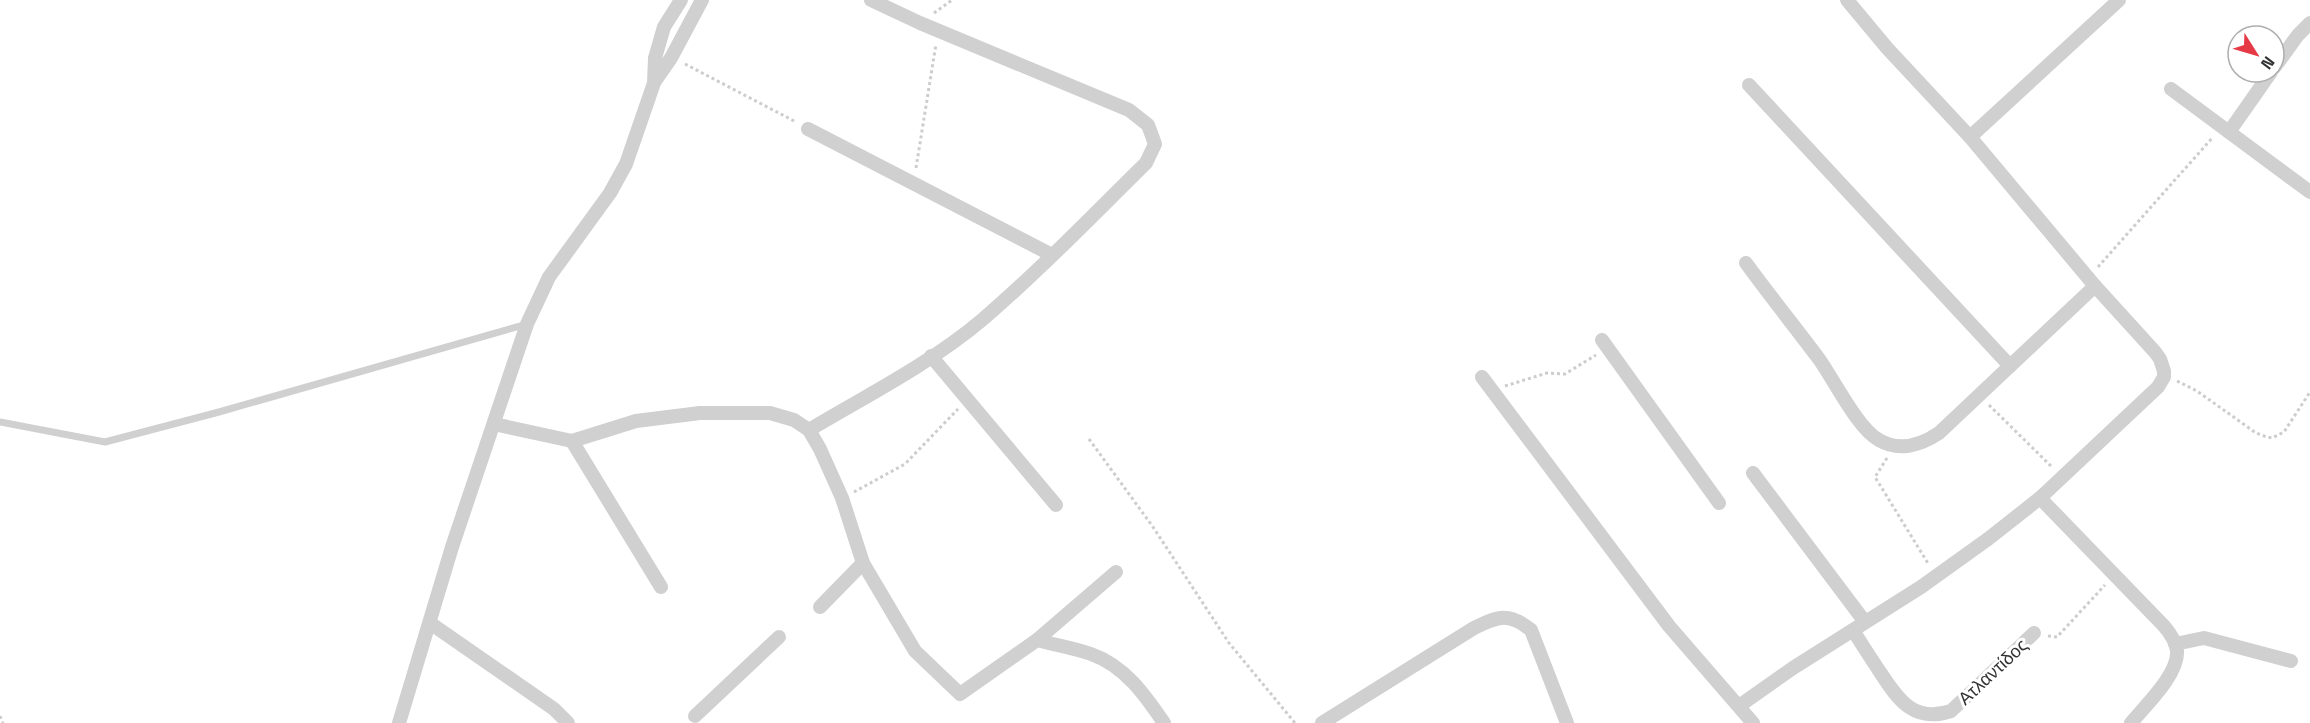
<svg xmlns="http://www.w3.org/2000/svg" width="2310" height="723" viewBox="0 0 2310 723" font-family="'Space Grotesk',sans-serif">
	<style>
		.lines { fill: none; stroke-linecap: round; stroke-linejoin: round }
		.path { stroke: #cdcdcd; stroke-width: 3; stroke-dasharray: 3 3; stroke-linecap: butt }
		.service { stroke: #d0d0d0; stroke-width: 7 }
		.minor { stroke: #d0d0d0; stroke-width: 14 }
		.labels { text-anchor: middle; stroke-width: 6; stroke-linejoin: round; paint-order: stroke }
		.street-label { font-size: 18px; fill: #333; stroke: #fff }
	</style>
	<rect width="100%" height="100%" fill="#fff"/>
	<g class="lines">
		<!-- path -->
		<g class="path">
			<path d="M934,13L952,0"/>
			<path d="M685,64L796,122"/>
			<path d="M916,168L936,44"/>
			<path d="M2098,267L2213,137"/>
			<path d="M2177,381L2197,391L2256,433L2267,437L2272,438L2284,432L2310,392"/>
			<path d="M1505,386L1547,373L1565,374L1596,355"/>
			<path d="M1989,405L2053,468"/>
			<path d="M1089,439L1153,527L1229,643L1295,723"/>
			<path d="M1887,458L1875,477L1929,565"/>
			<path d="M854,492L905,464L958,409"/>
			<path d="M2048,636L2057,637L2105,585"/>
			<path d="M0,716L3,723"/>
		</g>
		<!-- service -->
		<path class="service" d="M0,422L105,442L219,412L527,324"/>
		<!-- minor -->
		<g class="minor">
			<path d="M2274,68L2298,35L2310,23"/>
			<path d="M655,81L671,58L702,0"/>
			<path d="M1749,85L2010,366"/>
			<path d="M2171,89L2310,192"/>
			<path d="M808,129L1052,255"/>
			<path d="M2229,132L2271,72"/>
			<path d="M1970,137L2119,0"/>
			<path d="M1746,263C1770,296 1795,327 1819,359C1834,380 1858,429 1879,440C1899,452 1921,445 1939,433L2095,286"/>
			<path d="M1602,340L1719,503"/>
			<path d="M931,356L1056,505"/>
			<path d="M1482,377L1669,626L1753,723"/>
			<path d="M494,424L572,441L636,421L700,413H770L794,420L809,430L820,449L842,498L863,563L915,651L960,694L1037,640L1116,572"/>
			<path d="M809,430C866,396 931,363 982,320C1039,271 1092,216 1146,163L1155,144L1148,125L1129,110L920,23L871,0"/>
			<path d="M572,441L661,587"/>
			<path d="M1753,473L1865,622"/>
			<path d="M2040,498L2164,626C2170,633 2176,641 2177,651C2179,674 2145,706 2131,723"/>
			<path d="M820,607L863,563"/>
			<path d="M430,623L554,709L568,723"/>
			<path d="M1853,630C1862,645 1872,660 1882,675C1899,701 1915,723 1951,711L2034,633"/>
			<path d="M1037,640C1055,645 1074,648 1091,654C1125,666 1145,695 1164,723"/>
			<path d="M2175,644L2204,638L2291,661"/>
			<path d="M1739,706L1793,668L1921,587L1988,539L2040,498L2158,387L2164,377V371L2160,359L2155,352L2095,286L1970,137L1887,48L1847,0"/>
			<path d="M695,716L779,637"/>
			<path d="M399,723L452,547L527,324L549,277L610,193L626,164L654,83L655,58L664,27L681,0"/>
			<path d="M1322,723L1474,628C1498,616 1509,612 1531,630L1567,723"/>
		</g>
	</g>
	<g class="labels">
		<!-- street labels -->
		<g class="street-label">
			<text transform="translate(1993 672) rotate(-43)" y="6">Ατλαντίδος</text>
		</g>
	</g>
	<!-- north arrow -->
	<g transform="translate(2256 54) rotate(127)"><circle r="28" fill="#ffffff" stroke="#adadad" stroke-width="1.5"/>
	<path d="M0-4.5L10 22L0 15L-10 22Z" fill="#e63946"/>
	<text y="-9" font-size="16" font-weight="bold" text-anchor="middle" fill="#333333">N</text>
	</g>
</svg>
